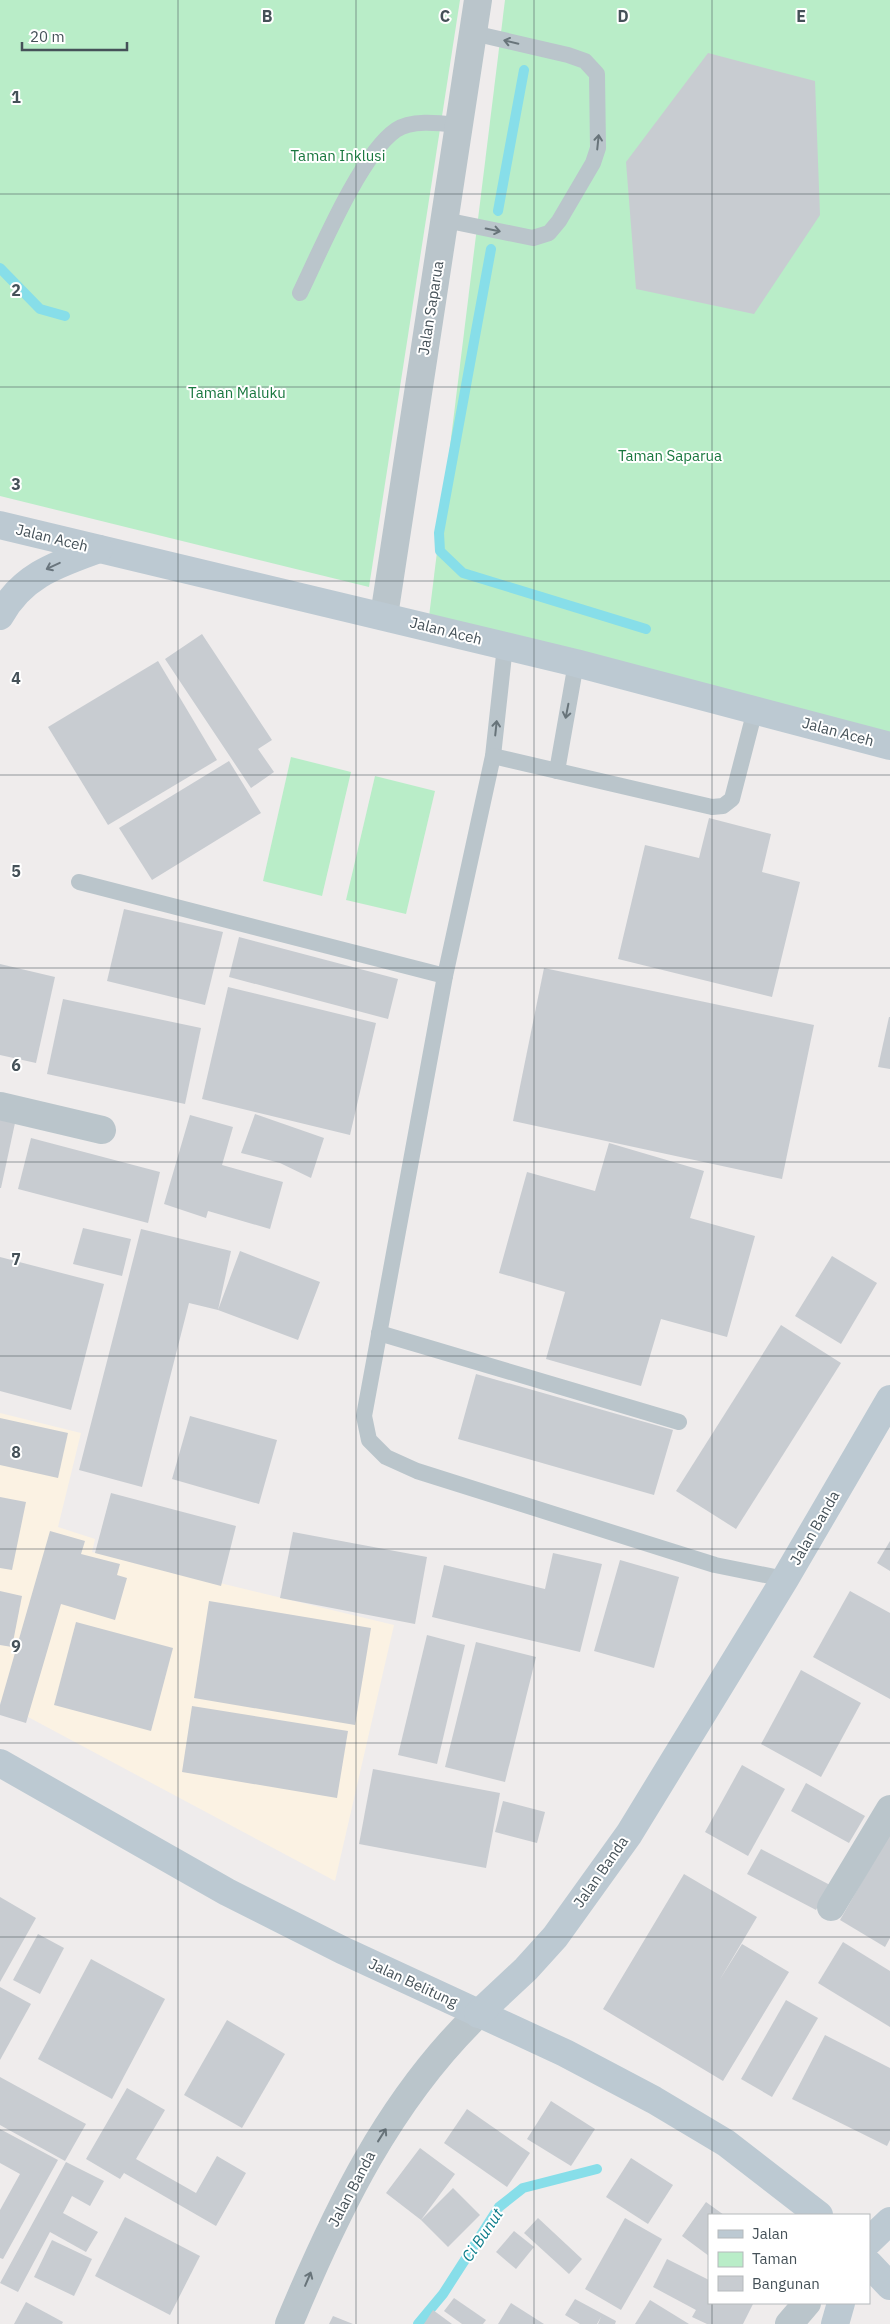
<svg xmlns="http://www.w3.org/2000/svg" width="890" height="2324" viewBox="0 0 890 2324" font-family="'IBM Plex Sans',sans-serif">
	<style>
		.commercial { fill: #fbf2e3 }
		.green { fill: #b9edc8 }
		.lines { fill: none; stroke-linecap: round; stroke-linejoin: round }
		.stream { stroke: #87dee9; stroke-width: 10 }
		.building { fill: #c8ccd1 }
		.lane { stroke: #bac5cb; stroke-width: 16 }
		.street { stroke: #bac5cb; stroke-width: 28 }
		.secondary { stroke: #bcc9d2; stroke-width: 28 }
		.oneway { stroke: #68747a }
		.oneway2 { stroke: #69757d }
		.grid { fill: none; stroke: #455158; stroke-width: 1; stroke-opacity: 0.55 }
		.labels { text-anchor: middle; stroke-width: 4; stroke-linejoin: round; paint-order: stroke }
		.park-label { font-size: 15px; fill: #18773e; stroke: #fff }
		.street-label { font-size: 15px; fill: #455158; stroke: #fff }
		.water-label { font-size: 16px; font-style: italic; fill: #0f7e8b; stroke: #fff }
		.grid-label { font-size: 16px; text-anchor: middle; font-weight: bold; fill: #455158; stroke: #fff; stroke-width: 4; stroke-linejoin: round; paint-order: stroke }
	</style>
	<rect width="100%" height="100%" fill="#efecec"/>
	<!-- commercial -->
	<path class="commercial" d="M0,1413L81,1433L58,1527L95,1539L92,1552L394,1625L335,1881L0,1702Z"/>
	<!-- green -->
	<g class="green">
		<path d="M0,0H460L369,587L0,496Z"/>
		<path d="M505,0H890V734L428,625Z"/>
		<path d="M291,757L351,772L322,896L263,881Z"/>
		<path d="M375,776L435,791L406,914L346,900Z"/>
	</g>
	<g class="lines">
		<!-- stream -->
		<g class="stream">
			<path d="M498,211L524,70"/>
			<path d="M491,249L439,533L440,551L463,573L646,629"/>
			<path d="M0,268L40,309L65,316"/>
			<path d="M418,2324L443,2294L499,2207L523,2188L597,2169"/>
		</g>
	</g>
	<!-- building -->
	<g class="building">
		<path d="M708,53L815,81L820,215L754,314L636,289L626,162Z"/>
		<path d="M202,634L272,740L258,749L274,772L251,788L165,659Z"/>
		<path d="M158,661L217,760L108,825L48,727Z"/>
		<path d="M229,761L261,813L152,880L119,828Z"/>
		<path d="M709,818L771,834L762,872L800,882L772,997L618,959L645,845L699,858Z"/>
		<path d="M124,909L223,932L205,1005L107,981Z"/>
		<path d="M239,937L398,979L388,1019L229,977Z"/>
		<path d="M0,964L55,977L36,1063L0,1055Z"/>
		<path d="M544,968L814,1025L782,1179L513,1121Z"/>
		<path d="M228,987L376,1023L350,1135L202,1099Z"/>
		<path d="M63,999L201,1028L185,1104L47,1074Z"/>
		<path d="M889,1017H890V1069L878,1067Z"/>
		<path d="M255,1114L324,1138L311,1178L280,1163L241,1153Z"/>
		<path d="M190,1115L233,1127L222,1165L283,1182L270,1229L208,1211L206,1218L164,1204Z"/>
		<path d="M0,1119L15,1123L1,1188H0Z"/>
		<path d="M31,1138L160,1172L148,1223L18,1189Z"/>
		<path d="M609,1143L704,1171L690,1218L755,1236L727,1337L661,1319L641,1386L546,1359L565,1292L499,1273L527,1172L595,1191Z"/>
		<path d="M83,1228L131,1239L122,1276L73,1264Z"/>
		<path d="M141,1229L231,1251L218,1310L240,1251L320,1282L298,1340L218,1310L189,1303L142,1487L79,1470Z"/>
		<path d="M832,1256L877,1283L841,1344L795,1316Z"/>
		<path d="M0,1257L104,1284L71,1410L0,1391Z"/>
		<path d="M781,1325L841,1363L736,1529L676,1491Z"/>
		<path d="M476,1374L673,1430L654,1495L458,1439Z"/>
		<path d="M190,1416L277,1440L259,1504L172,1479Z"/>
		<path d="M0,1418L68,1433L58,1478L0,1465Z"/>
		<path d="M111,1493L236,1526L221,1586L95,1553Z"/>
		<path d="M0,1497L26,1502L12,1570L0,1568Z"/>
		<path d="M50,1531L85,1541L81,1554L120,1564L117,1575L127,1578L115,1620L61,1604L26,1723L0,1715V1705Z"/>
		<path d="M293,1532L427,1557L415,1624L280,1598Z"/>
		<path d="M890,1541V1571L877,1563Z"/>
		<path d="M553,1553L602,1564L580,1652L432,1617L444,1565L545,1589Z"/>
		<path d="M620,1560L679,1577L654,1668L594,1651Z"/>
		<path d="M0,1591L22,1596L12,1647L0,1645Z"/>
		<path d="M850,1591L890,1613V1699L813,1657Z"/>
		<path d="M209,1601L371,1628L355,1725L194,1698Z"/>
		<path d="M76,1622L173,1648L151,1731L54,1705Z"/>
		<path d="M427,1635L465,1645L437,1764L398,1755Z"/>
		<path d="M476,1642L536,1657L505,1782L445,1767Z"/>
		<path d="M801,1670L861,1703L821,1777L761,1744Z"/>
		<path d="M192,1706L348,1731L337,1798L182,1772Z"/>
		<path d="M742,1765L785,1789L748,1856L705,1832Z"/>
		<path d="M373,1769L500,1793L486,1868L359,1844Z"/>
		<path d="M806,1783L865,1816L849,1843L791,1811Z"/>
		<path d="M503,1801L545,1812L537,1843L495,1832Z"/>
		<path d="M890,1833V1938L885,1947L840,1920Z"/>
		<path d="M761,1849L830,1885L816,1910L747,1874Z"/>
		<path d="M684,1874L757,1917L719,1981L742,1944L789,1972L723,2081L603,2009Z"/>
		<path d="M0,1897L36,1918L0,1982Z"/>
		<path d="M38,1934L64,1948L40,1994L13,1980Z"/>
		<path d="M843,1942L890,1971V2027L818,1983Z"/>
		<path d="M91,1959L165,1999L112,2099L38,2059Z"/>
		<path d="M0,1987L31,2004L0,2060Z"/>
		<path d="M786,2000L818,2018L772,2097L741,2079Z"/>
		<path d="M227,2020L285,2054L242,2128L184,2095Z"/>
		<path d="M825,2035L890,2068V2140L887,2146L792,2099Z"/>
		<path d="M0,2077L86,2124L65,2161L0,2125Z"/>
		<path d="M127,2088L165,2110L136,2159L196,2193L217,2156L246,2173L216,2226L124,2173L120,2179L86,2159Z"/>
		<path d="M551,2101L595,2129L571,2166L527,2139Z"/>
		<path d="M467,2109L530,2153L507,2187L444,2143Z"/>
		<path d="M0,2129L58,2160L3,2259L0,2258V2210L20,2174L0,2163Z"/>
		<path d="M420,2148L455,2174L421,2220L453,2188L480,2215L448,2247L421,2220L386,2193Z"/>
		<path d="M631,2158L673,2185L648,2224L606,2197Z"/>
		<path d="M66,2162L104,2181L90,2206L72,2196L63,2213L98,2232L86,2252L50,2232L18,2292L0,2283Z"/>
		<path d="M706,2202L724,2215H709V2256L682,2236Z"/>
		<path d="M125,2217L200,2256L170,2315L95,2276Z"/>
		<path d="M538,2218L582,2259L569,2274L524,2233Z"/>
		<path d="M625,2218L662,2239L621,2310L585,2289Z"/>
		<path d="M514,2231L534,2247L516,2269L496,2252Z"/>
		<path d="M52,2240L92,2259L74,2296L34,2277Z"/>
		<path d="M667,2259L709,2280V2303L753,2304L743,2324H707L692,2317L696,2310L653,2287Z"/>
		<path d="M454,2298L486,2320L483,2324H462L444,2311Z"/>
		<path d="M575,2299L616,2321L615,2324H598L601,2317L597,2324H580L565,2315Z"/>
		<path d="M650,2300L689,2324H635Z"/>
		<path d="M26,2302L63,2322L62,2324H14Z"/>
		<path d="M511,2303L544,2324H498Z"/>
		<path d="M433,2310L452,2324H424Z"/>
		<path d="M333,2316L353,2324H329Z"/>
	</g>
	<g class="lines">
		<!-- lane -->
		<g class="lane">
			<path d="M445,220L533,238L549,233L559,221L593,163L598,148L597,74L585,61L568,55L473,33"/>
			<path d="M300,293C320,252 360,155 396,130C411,119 441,123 459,125"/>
			<path d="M505,646L493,756L445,976L364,1416L369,1440L386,1457L417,1471L715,1565L785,1579"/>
			<path d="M493,756L712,807L723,806L732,799L755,710"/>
			<path d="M557,771L576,663"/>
			<path d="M79,882L445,976"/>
			<path d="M379,1333L679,1422"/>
		</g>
		<!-- street -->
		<g class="street">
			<path d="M384,616L478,0"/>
			<path d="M0,1106L102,1130"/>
			<path d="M831,1907L890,1809"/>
			<path d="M289,2324C336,2211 389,2100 478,2014"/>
			<path d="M789,2324L807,2303"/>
		</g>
		<!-- secondary -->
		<g class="secondary">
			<path d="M0,525L576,663L890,746"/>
			<path d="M0,616C22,575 58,564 99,549"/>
			<path d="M0,1763L227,1892L342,1950L565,2053L654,2100L726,2143L819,2215"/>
			<path d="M478,2014L526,1969L555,1937L629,1834L785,1579L890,1399"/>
			<path d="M869,2241L890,2221"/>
			<path d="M869,2264L890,2286"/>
			<path d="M835,2324L841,2303"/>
		</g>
	</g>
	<!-- one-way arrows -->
	<defs><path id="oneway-shaft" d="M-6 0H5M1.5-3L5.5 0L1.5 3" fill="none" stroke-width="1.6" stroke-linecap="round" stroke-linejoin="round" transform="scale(1.25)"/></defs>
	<g class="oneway">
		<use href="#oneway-shaft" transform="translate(511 42) rotate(-167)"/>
		<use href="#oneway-shaft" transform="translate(598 142) rotate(-84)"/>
		<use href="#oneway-shaft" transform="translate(493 230) rotate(11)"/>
		<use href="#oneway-shaft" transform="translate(567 711) rotate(101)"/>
		<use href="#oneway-shaft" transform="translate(496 728) rotate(-84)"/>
		<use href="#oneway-shaft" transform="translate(382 2135) rotate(-58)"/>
		<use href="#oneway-shaft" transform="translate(308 2279) rotate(-67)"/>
	</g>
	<use class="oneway2" href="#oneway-shaft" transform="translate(53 566) rotate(155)"/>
	<!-- grid -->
	<path class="grid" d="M178,0V2324M356,0V2324M534,0V2324M712,0V2215M0,194H890M0,387H890M0,581H890M0,775H890M0,968H890M0,1162H890M0,1356H890M0,1549H890M0,1743H890M0,1937H890M0,2130H890M712,2303V2324"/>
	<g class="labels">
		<!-- park labels -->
		<g class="park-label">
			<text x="338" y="161">Taman Inklusi</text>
			<text x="237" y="398">Taman Maluku</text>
			<text x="670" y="461">Taman Saparua</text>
		</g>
		<!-- street labels -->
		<g class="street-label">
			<text transform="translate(431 308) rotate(-81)" y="5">Jalan Saparua</text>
			<text transform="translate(52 538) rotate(14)" y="5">Jalan Aceh</text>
			<text transform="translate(446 631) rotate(14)" y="5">Jalan Aceh</text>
			<text transform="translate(838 732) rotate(15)" y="5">Jalan Aceh</text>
			<text transform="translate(815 1528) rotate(-60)" y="5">Jalan Banda</text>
			<text transform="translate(601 1872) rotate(-55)" y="5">Jalan Banda</text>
			<text transform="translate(413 1983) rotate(25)" y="5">Jalan Belitung</text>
			<text transform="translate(352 2189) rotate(-62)" y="5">Jalan Banda</text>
		</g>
		<!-- water labels -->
		<g class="water-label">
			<text transform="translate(482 2235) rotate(-56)" y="6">Ci Bunut</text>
		</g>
	</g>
	<g class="grid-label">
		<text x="267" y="22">B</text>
		<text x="445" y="22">C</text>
		<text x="623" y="22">D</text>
		<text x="801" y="22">E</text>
		<text x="16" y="103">1</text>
		<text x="16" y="296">2</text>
		<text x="16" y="490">3</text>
		<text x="16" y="684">4</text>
		<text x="16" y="877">5</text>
		<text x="16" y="1071">6</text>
		<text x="16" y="1265">7</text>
		<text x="16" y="1458">8</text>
		<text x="16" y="1652">9</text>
	</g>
	<!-- legend -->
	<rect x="708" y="2214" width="162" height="90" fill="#ffffff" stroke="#b5b9bc"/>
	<rect x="718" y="2230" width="25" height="8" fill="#bcc9d2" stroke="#b5b9bc"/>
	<text x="752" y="2239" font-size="15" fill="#455158">Jalan</text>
	<rect x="718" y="2252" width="25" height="15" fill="#b9edc8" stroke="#b5b9bc"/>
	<text x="752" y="2264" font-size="15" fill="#455158">Taman</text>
	<rect x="718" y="2276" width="25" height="15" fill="#c8ccd1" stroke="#b5b9bc"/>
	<text x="752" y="2289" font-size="15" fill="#455158">Bangunan</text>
	<!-- scale -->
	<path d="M22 42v8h105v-8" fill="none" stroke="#455158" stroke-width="2.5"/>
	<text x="30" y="42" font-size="15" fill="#455158" stroke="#ffffff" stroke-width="4" paint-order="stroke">20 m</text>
</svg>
